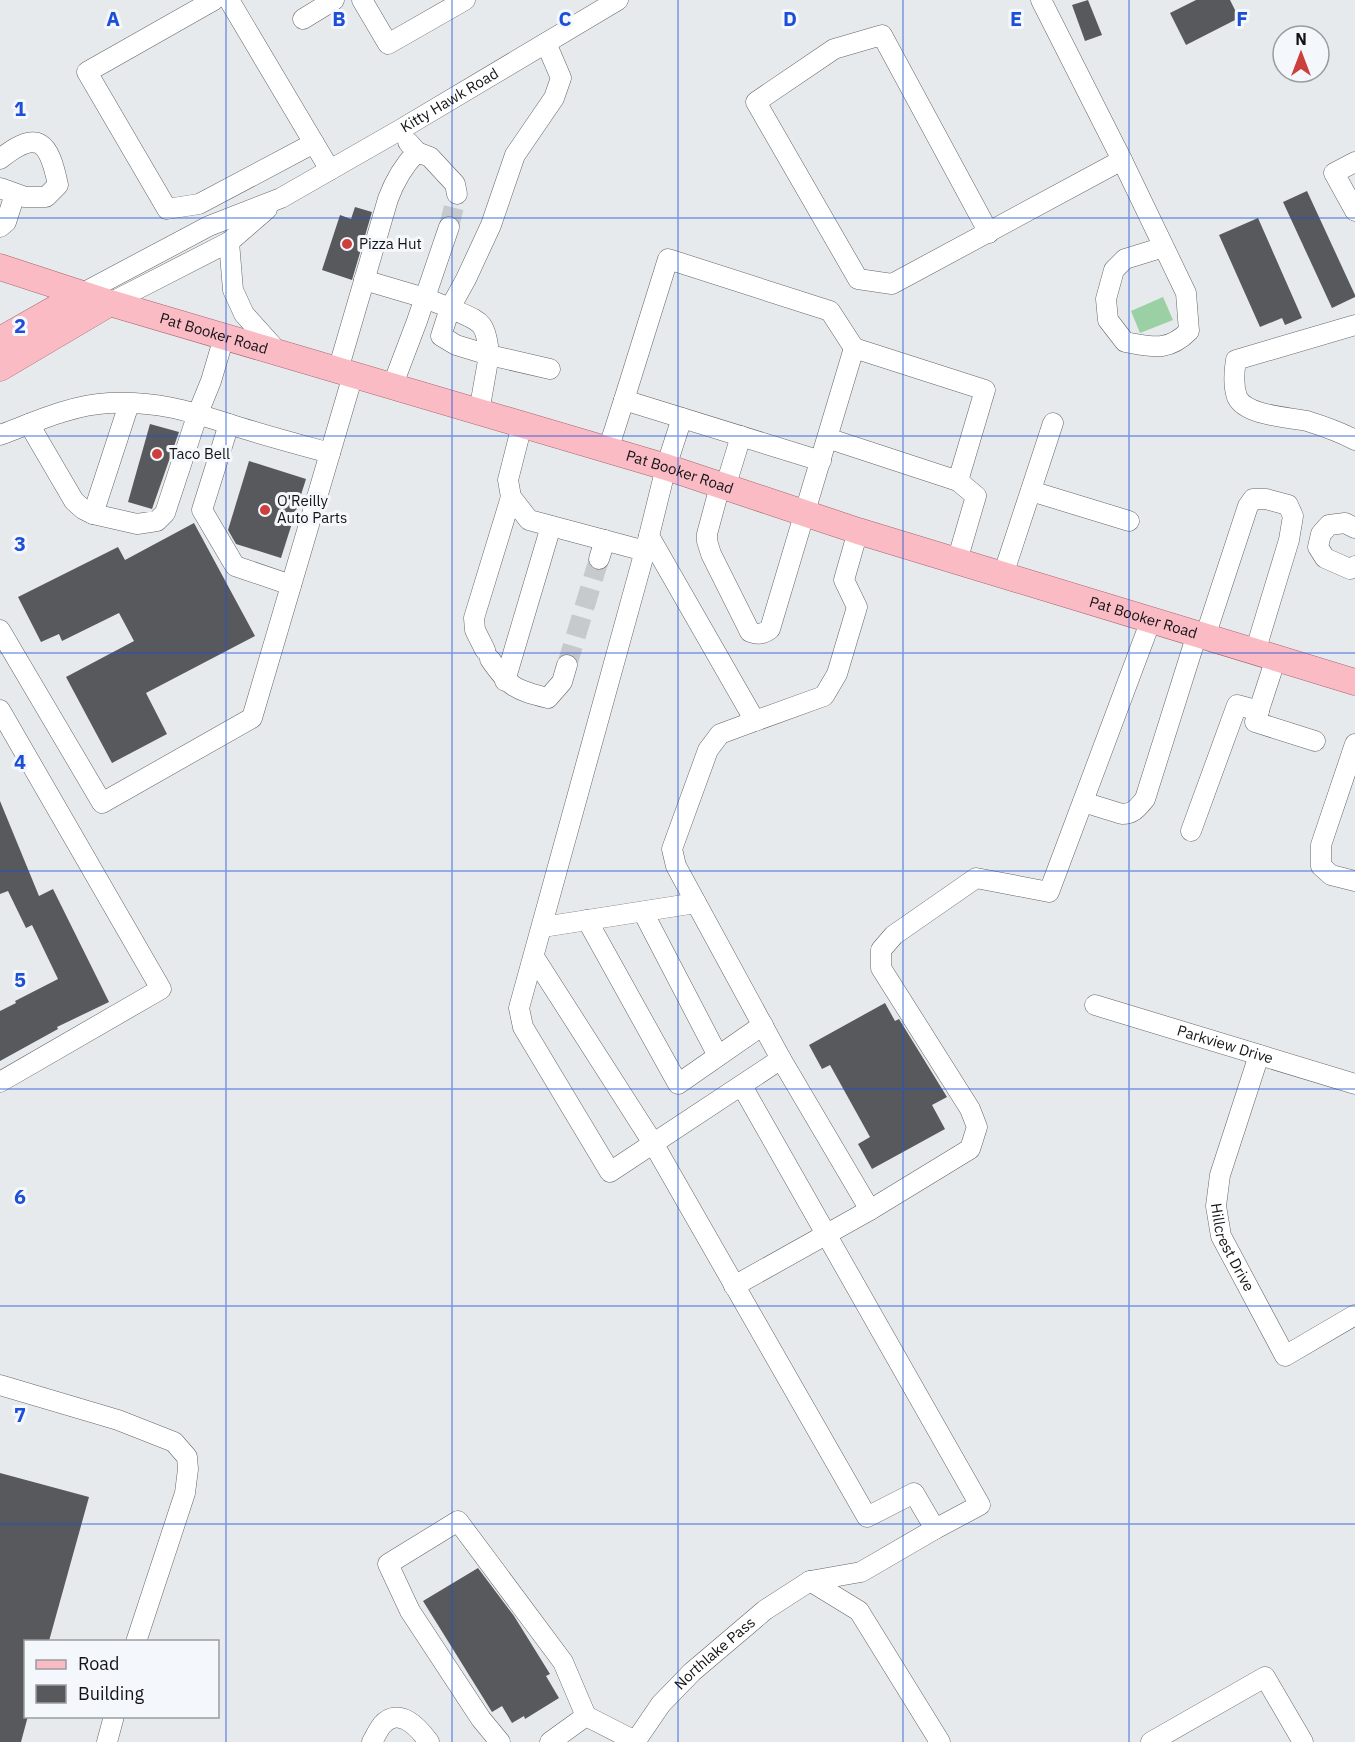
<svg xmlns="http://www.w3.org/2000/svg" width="1355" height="1742" viewBox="0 0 1355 1742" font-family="'IBM Plex Sans',sans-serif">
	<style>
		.green { fill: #9bcfa4 }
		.building { fill: #58595c }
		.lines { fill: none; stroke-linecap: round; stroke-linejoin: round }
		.minor-tunnel { stroke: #c7cacd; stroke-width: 20; stroke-dasharray: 20 10; stroke-linecap: butt }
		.minor-casing { stroke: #626567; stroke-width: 21 }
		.major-casing { stroke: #a7636d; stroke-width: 27 }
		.minor { stroke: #fff; stroke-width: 20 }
		.major { stroke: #fabbc4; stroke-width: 26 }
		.grid { fill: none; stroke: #1d4ed8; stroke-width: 1.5; stroke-opacity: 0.55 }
		.poi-dot { fill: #cd3f3d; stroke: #f4f7fb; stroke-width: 2 }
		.labels { text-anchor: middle; stroke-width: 6; stroke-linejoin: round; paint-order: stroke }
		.street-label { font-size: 15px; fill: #131416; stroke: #f4f7fb }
		.poi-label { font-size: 15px; fill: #131416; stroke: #f4f7fb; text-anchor: start }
		.grid-label { font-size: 20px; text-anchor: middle; font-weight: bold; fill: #1d4ed8; stroke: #f4f7fb; stroke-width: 6; stroke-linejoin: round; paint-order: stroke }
	</style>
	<rect width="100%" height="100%" fill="#e7eaed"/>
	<!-- green -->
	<path class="green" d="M1163,297L1173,320L1140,333L1131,311Z"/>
	<!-- building -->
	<g class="building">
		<path d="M1088,0L1102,35L1085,41L1072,5Z"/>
		<path d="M1196,0H1230L1239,18L1186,45L1170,13Z"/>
		<path d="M1307,191L1355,295V297L1332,308L1283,202Z"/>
		<path d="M355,207L372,212L352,280L322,270L340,215L351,219Z"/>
		<path d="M1258,218L1302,318L1285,325L1282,318L1260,327L1219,235Z"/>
		<path d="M150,424L179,432L152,509L128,502Z"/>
		<path d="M249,461L306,479L281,558L236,544L228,530Z"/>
		<path d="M194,523L255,636L146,693L167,734L112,763L66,677L134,641L119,613L62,641L59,634L41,642L18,597L118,547L125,560Z"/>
		<path d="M0,801L39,896L53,889L109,1002L57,1027L58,1029L0,1061V1011L16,1003L15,1001L58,979L32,925L26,928L8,891L0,894Z"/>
		<path d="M885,1003L895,1021L899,1019L947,1097L932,1105L945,1129L872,1169L858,1144L870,1137L830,1065L822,1069L809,1045Z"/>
		<path d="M0,1473L89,1497L49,1641H26V1716H28L21,1742H0Z"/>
		<path d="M478,1568L514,1616L550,1674L546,1676L559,1698L525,1719L524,1716L512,1723L502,1706L492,1712L423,1601Z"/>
	</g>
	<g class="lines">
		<!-- minor-tunnel -->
		<g class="minor-tunnel">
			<path d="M449,227L457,194"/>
			<path d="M567,665L599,559"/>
		</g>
		<defs>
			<g id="minor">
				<path d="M214,0L87,72L167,209L199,204L314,143"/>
				<path d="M229,0L330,170"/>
				<path d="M362,0L388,44L465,0"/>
				<path d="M303,19L334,0"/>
				<path d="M408,142L417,152L430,157L455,184L457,194"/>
				<path d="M0,159C39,128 49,142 58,185L46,197H25L0,188"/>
				<path d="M1122,160L1186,293L1189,331C1168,352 1153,347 1125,342L1108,320L1106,299L1114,270L1125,259L1164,247"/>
				<path d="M1355,162L1334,173L1355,211"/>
				<path d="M0,227L6,222L15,194"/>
				<path d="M989,233L882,35L834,49L756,102L858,279L892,284L1122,160L1041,0"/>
				<path d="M229,242L233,290L244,314L279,353"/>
				<path d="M364,280L425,298L450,308L441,336L456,345L489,355C486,319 480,322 450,308L466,279L491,225L515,155L554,98L561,78L546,43"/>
				<path id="s1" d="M81,294L209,226L281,198L398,131L618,0"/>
				<path d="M110,303L229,242L267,209"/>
				<path d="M1355,325L1236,360C1234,372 1233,385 1237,397C1246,416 1289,417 1307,421C1323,426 1340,432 1355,440"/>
				<path d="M338,370L388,199C395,180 403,166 417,152"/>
				<path d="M392,387L417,321L449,227"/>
				<path d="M479,412L489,355L550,369"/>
				<path d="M682,418L666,467L649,536L755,721L824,696L837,674L857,607L844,580L858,531"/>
				<path d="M29,424L74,501L83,509L93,514L137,524L157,521L165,513L198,413L211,381L224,337"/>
				<path d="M229,424L202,510L235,566L291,585"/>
				<path d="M522,425L508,480L511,497L529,520L645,551"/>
				<path d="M0,435C35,422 71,405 109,403C156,401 186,410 229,424C263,435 297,444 330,453"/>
				<path d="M608,450L624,400"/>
				<path d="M821,461L624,400L668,259L830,311L854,348"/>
				<path d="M720,486L707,534V541L711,554L750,632C758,635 764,634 770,629L827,438L958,481L985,390L854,348L827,438"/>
				<path d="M725,488L741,436"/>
				<path d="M1031,491L1129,521"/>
				<path d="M93,514L129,404"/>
				<path d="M1355,528L1345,523L1329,525L1321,534L1318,547L1325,558L1350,569L1355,566"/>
				<path d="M649,536L519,1008L523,1027L610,1172L781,1059L870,1210L970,1149L977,1127L970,1109L881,968V950L894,935L976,878L1049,892L1151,620"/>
				<path d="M599,559L605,540"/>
				<path d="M957,561L976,496L958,481"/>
				<path d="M1003,575L1053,423"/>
				<path d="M0,630L102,803L252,718L353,375"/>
				<path d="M1205,637L1248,506L1253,499H1266L1288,505L1293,516L1289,540L1255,652"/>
				<path d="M485,650L475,630L474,618L511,497"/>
				<path d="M1276,658L1255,722L1315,741"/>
				<path d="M490,659C509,687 515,690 548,698L562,682L567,665"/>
				<path d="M505,681L551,526"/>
				<path d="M0,710L161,989L0,1082"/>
				<path d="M755,721L720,734L708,750L672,849L676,866L781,1059"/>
				<path d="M1355,744L1321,845V866L1331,875L1355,881"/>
				<path d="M1083,802L1122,814C1134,814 1138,807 1145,799L1197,634"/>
				<path d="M1191,831L1237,705L1259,711"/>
				<path d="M643,912L718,1056"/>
				<path d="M587,920L678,1084L763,1025"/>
				<path d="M543,927L696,903"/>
				<path d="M534,957L653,1143L867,1517L914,1493L935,1529L980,1505L742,1086"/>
				<path id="s2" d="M1095,1005L1355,1084"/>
				<path id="s3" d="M1259,1055L1220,1175L1216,1206L1221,1236L1285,1356L1355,1315"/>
				<path d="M734,1286L870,1210"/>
				<path d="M0,1385L118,1420L174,1442L187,1457L188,1469L185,1493L136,1642"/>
				<path d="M810,1581L859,1611L940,1742"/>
				<path d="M107,1742L114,1716"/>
				<path d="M372,1742C375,1737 378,1730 382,1725C399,1706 418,1727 429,1742"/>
				<path d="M500,1742L481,1719L410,1611L388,1564L458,1521L563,1662L586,1716"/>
				<path d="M550,1742L586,1716L635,1741"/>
				<path id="s4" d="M635,1742L661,1704L692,1672L765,1610L810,1581L861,1572L935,1529"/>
				<path d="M1151,1742L1265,1677L1303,1742"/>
			</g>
			<g id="major">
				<path id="s5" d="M0,267L110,303L666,467L858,531L1355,682"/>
				<path d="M0,340L81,294"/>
				<path d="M0,368L110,303"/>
			</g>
		</defs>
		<!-- minor casing -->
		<use href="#minor" class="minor-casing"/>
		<!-- major casing -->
		<use href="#major" class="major-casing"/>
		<!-- minor -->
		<use href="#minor" class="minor"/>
		<!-- major -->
		<use href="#major" class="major"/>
	</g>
	<!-- grid -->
	<path class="grid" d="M226,0V1742M452,0V1742M678,0V1742M903,0V1742M1129,0V1742M0,218H1355M0,436H1355M0,653H1355M0,871H1355M0,1089H1355M0,1306H1355M0,1524H1355"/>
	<!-- markers -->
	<g class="poi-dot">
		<circle cx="347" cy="244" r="6"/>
		<circle cx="157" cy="454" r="6"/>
		<circle cx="265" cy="510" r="6"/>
	</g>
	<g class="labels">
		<!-- street labels -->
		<g class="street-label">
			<text dy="5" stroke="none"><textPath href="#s1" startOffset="417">Kitty Hawk Road</textPath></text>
			<text dy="5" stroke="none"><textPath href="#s5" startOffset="224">Pat Booker Road</textPath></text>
			<text dy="5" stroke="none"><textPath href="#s5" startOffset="710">Pat Booker Road</textPath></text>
			<text dy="5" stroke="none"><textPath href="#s5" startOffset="1196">Pat Booker Road</textPath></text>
			<text dy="5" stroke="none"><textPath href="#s2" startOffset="136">Parkview Drive</textPath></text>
			<text dy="5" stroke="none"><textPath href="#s3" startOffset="202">Hillcrest Drive</textPath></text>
			<text dy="5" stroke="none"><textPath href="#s4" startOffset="120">Northlake Pass</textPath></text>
		</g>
		<!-- poi labels -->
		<g class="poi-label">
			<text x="359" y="249">Pizza Hut</text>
			<text x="169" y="459">Taco Bell</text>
			<text x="277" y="506">O'Reilly<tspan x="277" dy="17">Auto Parts</tspan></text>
		</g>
	</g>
	<g class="grid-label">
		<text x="113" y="26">A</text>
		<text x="339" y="26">B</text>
		<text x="565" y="26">C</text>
		<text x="790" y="26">D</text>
		<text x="1016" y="26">E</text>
		<text x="1242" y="26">F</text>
		<text x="20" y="116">1</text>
		<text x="20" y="333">2</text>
		<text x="20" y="551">3</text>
		<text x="20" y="769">4</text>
		<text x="20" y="987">5</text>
		<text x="20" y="1204">6</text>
		<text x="20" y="1422">7</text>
	</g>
	<!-- legend -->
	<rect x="24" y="1640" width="195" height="78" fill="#f4f7fb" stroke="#9a9c9f" stroke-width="1.5"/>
	<rect x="36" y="1660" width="30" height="9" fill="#fabbc4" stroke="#9a9c9f" stroke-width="1.5"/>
	<text x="78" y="1670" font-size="18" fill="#131416">Road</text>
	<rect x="36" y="1685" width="30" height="18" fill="#58595c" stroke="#9a9c9f" stroke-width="1.5"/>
	<text x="78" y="1700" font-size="18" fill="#131416">Building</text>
	<!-- north arrow -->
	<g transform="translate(1301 54)"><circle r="28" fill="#f4f7fb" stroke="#9a9c9f" stroke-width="1.5"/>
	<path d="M0-4.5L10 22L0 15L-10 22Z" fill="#cd3f3d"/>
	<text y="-9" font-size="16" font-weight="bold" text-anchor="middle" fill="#131416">N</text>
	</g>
</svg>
